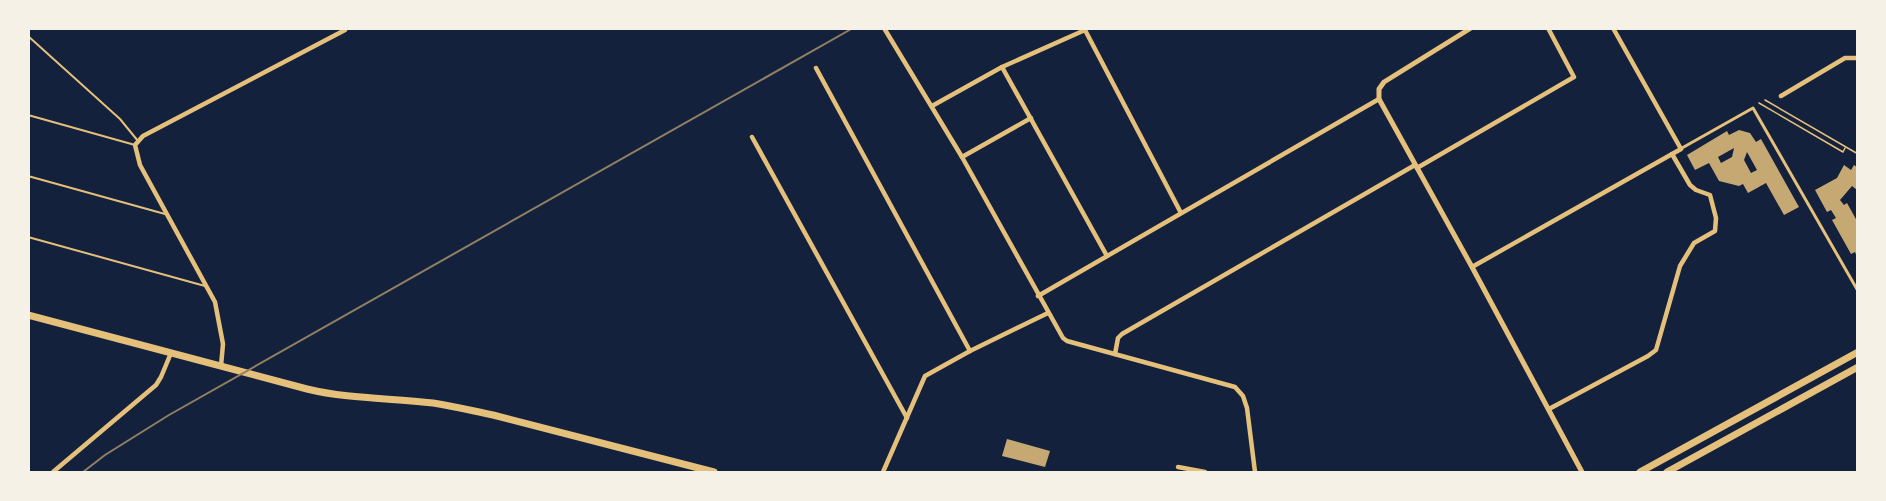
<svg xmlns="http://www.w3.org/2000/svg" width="1886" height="501" viewBox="0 0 1886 501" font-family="'Golos Text',sans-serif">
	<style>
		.building { fill: #c6a872; fill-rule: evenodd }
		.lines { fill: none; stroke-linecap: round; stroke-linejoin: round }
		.path { stroke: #e5c07b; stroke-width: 1.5 }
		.service { stroke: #e5c07b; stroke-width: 2 }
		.pedestrian { stroke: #e5c07b; stroke-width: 3 }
		.minor { stroke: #e5c07b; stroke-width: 4.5 }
		.tertiary { stroke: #e5c07b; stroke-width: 5 }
		.primary { stroke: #e5c07b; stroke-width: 7 }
		.rail { stroke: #918062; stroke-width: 2 }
	</style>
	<rect width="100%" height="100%" fill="#14213d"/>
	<!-- building -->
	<g class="building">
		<path d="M1739,130L1750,133L1756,142L1761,139L1799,207L1784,215L1766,183L1748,193L1743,184L1739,186L1719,181L1709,163L1695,170L1687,155L1727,131L1729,135ZM1734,148L1732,157L1721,163L1718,157ZM1747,152L1757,170L1751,173L1744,160Z"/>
		<path d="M1844,165L1851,170L1854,165L1857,167V190L1852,186L1840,200L1844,205L1847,203L1857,221V257L1855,252L1851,254L1832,220L1836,218L1831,210L1827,212L1815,190L1837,178Z"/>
		<path d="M1007,439L1050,451L1045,467L1002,456Z"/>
	</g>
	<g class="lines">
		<!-- path -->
		<g class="path">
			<path d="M1765,100L1858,154"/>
			<path d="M1759,103L1843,152L1845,148"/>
		</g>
		<!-- service -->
		<g class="service">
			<path d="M28,36L120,119L138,141"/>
			<path d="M28,115L135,145"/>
			<path d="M28,176L165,214"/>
			<path d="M28,237L205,286"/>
		</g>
		<!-- pedestrian -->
		<path class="pedestrian" d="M1682,148L1753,108L1858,291"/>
		<!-- minor -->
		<g class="minor">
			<path d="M884,28L962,157L1063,338L1067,341L1235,387L1243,396L1247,408L1255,472"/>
			<path d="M1002,67L1107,256"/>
			<path d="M816,68L970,351"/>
			<path d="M1781,96L1845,58H1858"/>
			<path d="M932,106L1002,67L1085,30L1181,213"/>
			<path d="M752,137L907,418"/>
			<path d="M962,157L1031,118"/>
			<path d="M1417,168L1574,77L1548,28"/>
			<path d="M1472,267L1681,149L1613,28"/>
			<path d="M1038,296L1379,99"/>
			<path d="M1115,354L1118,338L1122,334L1415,165"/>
			<path d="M221,366L223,344L215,302L140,165L135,145L143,136L345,30"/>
			<path d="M1549,409L1648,356L1656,350L1680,266L1694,243L1715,231L1716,218L1710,195L1696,190L1690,185L1672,154"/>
			<path d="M1178,467L1205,472"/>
			<path d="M53,472L156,385L161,377L171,353"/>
			<path d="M883,472L925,376L970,351L1048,313"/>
		</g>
		<!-- tertiary -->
		<path class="tertiary" d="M1471,28L1384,82L1379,89V99L1472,267L1582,472"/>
		<!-- primary -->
		<g class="primary">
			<path d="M28,315L307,389C348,399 391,398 433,403C453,406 473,411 493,415L714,472"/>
			<path d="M1640,472L1858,352"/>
			<path d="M1667,472L1858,367"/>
		</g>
		<!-- rail -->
		<path class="rail" d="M83,472L105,455L169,415L853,28"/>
	</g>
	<!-- border -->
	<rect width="1886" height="501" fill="none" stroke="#f6f1e7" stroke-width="60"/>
</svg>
